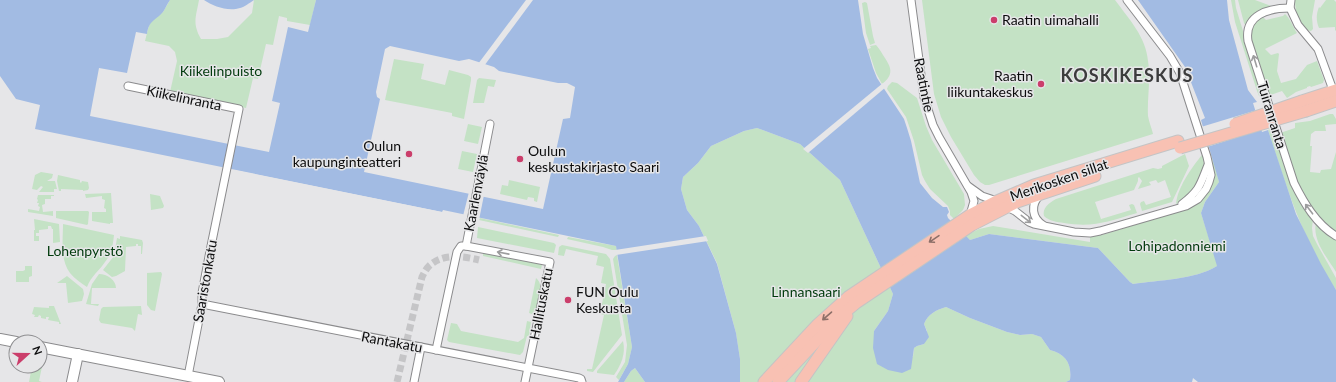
<svg xmlns="http://www.w3.org/2000/svg" width="1336" height="382" viewBox="0 0 1336 382" font-family="Lato,sans-serif">
	<style>
		.green { fill: #c4e2c5 }
		.water { fill: #a2bbe3; fill-rule: evenodd }
		.pier { fill: #e6e6e8 }
		.lines { fill: none; stroke-linecap: round; stroke-linejoin: round }
		.street-tunnel { stroke: #c5c5c7; stroke-width: 7; stroke-dasharray: 7 3.5; stroke-linecap: butt }
		.street-casing { stroke: #8b8b8d; stroke-width: 9 }
		.secondary-casing { stroke: #8b8b8d; stroke-width: 12 }
		.primary-casing { stroke: #c4c4c5; stroke-width: 13 }
		.street { stroke: #fff; stroke-width: 7 }
		.secondary { stroke: #fff; stroke-width: 10 }
		.primary { stroke: #f8c1b3; stroke-width: 11 }
		.primary-bridge-casing { stroke: #c4c4c5; stroke-width: 13; stroke-linecap: butt }
		.primary-bridge { stroke: #f8c1b3; stroke-width: 11 }
		.oneway { stroke: #9d9d9e }
		.oneway2 { stroke: #8d6f68 }
		.poi-dot { fill: #cb3e6b; stroke: #e6e6e8; stroke-width: 1.5 }
		.labels { text-anchor: middle; stroke-width: 3; stroke-linejoin: round; paint-order: stroke }
		.poi-label { font-size: 14px; fill: #0b0b0c; stroke: #e6e6e8; text-anchor: start }
		.park-label { font-size: 14px; fill: #003a0c; stroke: #e6e6e8 }
		.street-label { font-size: 14px; fill: #0b0b0c; stroke: #e6e6e8 }
		.district-label { font-size: 18px; font-weight: bold; letter-spacing: 1px; fill: #3c3c3d; stroke: #e6e6e8 }
	</style>
	<rect width="100%" height="100%" fill="#e6e6e8"/>
	<!-- green -->
	<g class="green">
		<path d="M170,0H199C196,17 192,23 201,39H217L228,37L252,13L254,0H316L310,25L287,21V18L279,16L273,45L266,44L258,79L253,78L246,108L170,92L177,61L175,52L169,46L145,41L148,29L150,23L155,17L163,12Z"/>
		<path d="M922,0H1115C1129,19 1146,37 1148,61C1151,80 1147,98 1148,116C1149,122 1152,129 1153,134L989,185H985L980,182L974,175L951,137L941,117L934,94Z"/>
		<path d="M1231,0H1235L1236,8L1264,100L1259,96L1257,91L1235,22Z"/>
		<path d="M1238,0H1255L1274,7C1260,11 1253,12 1246,26L1244,23Z"/>
		<path d="M1295,0H1315L1312,17L1313,29L1311,31C1299,29 1295,11 1295,0Z"/>
		<path d="M1326,0H1334L1336,2V30L1335,31V27L1319,28C1316,21 1316,14 1319,7L1320,8Z"/>
		<path d="M865,2L867,3L873,36L875,43L870,45L866,33L862,3Z"/>
		<path d="M1285,14C1290,18 1293,27 1297,33L1265,49L1271,55L1278,53L1279,54L1277,71L1281,83L1296,79L1307,65L1317,61L1324,80L1323,83L1311,87L1310,86L1307,87V88L1296,92L1287,98L1282,91L1268,96C1264,81 1249,43 1251,30C1252,24 1258,20 1262,16L1266,20L1283,16Z"/>
		<path d="M876,45C879,48 881,52 883,55C891,67 895,74 882,84L876,73L868,49L871,48L870,46Z"/>
		<path d="M394,59L424,64L421,79L445,85L449,70L468,75L471,77V80L464,119L452,116V113L385,100Z"/>
		<path d="M479,78L496,80L494,87L488,86L484,103H473L477,80Z"/>
		<path d="M892,82L897,83L917,98L926,126L932,140L964,194L965,205L963,210L954,219L950,215V211L948,206L930,189L925,181L922,175L914,141L906,117L887,89L888,86Z"/>
		<path d="M1330,114H1333L1336,119V124L1325,125L1326,131H1315L1311,134L1310,146H1312L1310,172L1320,173L1321,170L1331,169L1336,152V234C1322,221 1308,206 1299,189C1291,171 1287,151 1280,133L1295,128V123L1310,121Z"/>
		<path d="M468,124L482,127L478,144L464,141Z"/>
		<path d="M1273,127L1313,219L1312,228L1313,236L1317,244L1336,278V290C1303,242 1286,185 1268,130Z"/>
		<path d="M757,128L800,144L840,180L893,294L888,311L874,331L913,357L914,348L917,346L924,344L927,331L924,324C928,314 936,310 946,307L970,318L1007,332L1020,335L1032,334L1041,337L1050,350C1066,354 1072,364 1070,380L1066,382H740V359L736,333L717,263L699,226L687,210L681,189L683,177L698,163L711,146L744,131Z"/>
		<path d="M462,151L477,154L473,172L458,169Z"/>
		<path d="M1211,151L1219,182L1205,202L1201,213L1217,264V266C1194,280 1159,280 1133,284L1130,282L1098,248L989,234L970,240L965,236L979,229L993,226L1090,242V236L1102,235L1189,208C1214,195 1216,177 1211,151Z"/>
		<path d="M1185,154L1189,166L1172,202L1142,211L1140,204L1141,202L1144,201L1146,205L1171,197L1165,180L1158,183L1156,180L1149,182L1151,185L1138,189L1142,181L1139,177L1138,178V181L1134,190L1095,202L1101,219L1131,210L1129,205L1132,204L1134,205L1137,213C1109,221 1094,228 1064,223C1057,222 1049,221 1044,216C1042,208 1049,203 1056,199L1153,168L1158,169L1162,168V166Z"/>
		<path d="M1202,155C1210,174 1192,196 1176,204C1177,188 1192,167 1202,155Z"/>
		<path d="M41,172L53,174L52,178L47,181H55L57,189H54V192H39L43,187L41,186L37,190L32,189L35,175Z"/>
		<path d="M58,175L80,180V182L81,183L82,181L88,182L89,188L88,190L83,191V190L61,189V191H59L57,181Z"/>
		<path d="M509,180L540,187L537,202L534,201V198L528,197L527,200L500,194L502,185L508,186Z"/>
		<path d="M111,193L113,223H110V224L92,221V212H106V209L104,208L105,200L102,199V196L86,198L85,194Z"/>
		<path d="M150,194L160,196L164,206L163,208L151,210Z"/>
		<path d="M38,195H54V196H51V199H45V204L42,205L43,212L53,211V216L28,212V209L39,211L40,207L38,206L39,203H37L38,200L37,199Z"/>
		<path d="M56,211H88L89,212L88,224L87,225L56,218Z"/>
		<path d="M480,218L559,235L558,237L479,220Z"/>
		<path d="M34,219L59,224L60,242L53,243V229H52L51,226H48V229L39,230V233H36V236H39V241H34V230H35Z"/>
		<path d="M1316,222L1330,236L1336,240V272C1327,257 1312,241 1316,222Z"/>
		<path d="M63,224L114,235C113,244 112,254 105,262C99,271 91,276 87,287C81,283 75,279 70,273C60,260 63,240 63,224Z"/>
		<path d="M478,227L554,243L556,245L554,253L477,238Z"/>
		<path d="M120,236L142,240L143,243L142,254H141V246H138V244H136V246L126,247L125,271L116,276L112,277L103,270L114,256L117,238L120,239Z"/>
		<path d="M568,237L616,246L617,250H612L603,247L567,239Z"/>
		<path d="M562,245L606,254L610,259L622,335L593,372L587,371V369H592L604,315L600,314L606,284L601,283L604,267L596,265L598,256L566,249L564,256L558,255L559,247Z"/>
		<path d="M483,252L538,264L542,265L541,269L483,256Z"/>
		<path d="M617,255L632,347L628,364L619,380L616,377L625,362L627,345L613,259L615,256Z"/>
		<path d="M25,266H32V276L29,277V282H16V271H23L25,270Z"/>
		<path d="M161,272L162,274L155,311L151,310L147,305V273Z"/>
		<path d="M99,274C107,274 116,280 116,288H92L91,304H99L98,306L86,304L92,284Z"/>
		<path d="M67,276L83,289L84,294L82,301L68,303L66,283H57Z"/>
		<path d="M536,278C545,285 538,301 536,311L532,314L529,313Z"/>
		<path d="M49,306H54L61,324H59V322L48,320L49,317H46V319L41,318V316L39,315L38,317H34L35,315L32,314L34,307L49,308Z"/>
		<path d="M141,306L142,315L138,314L135,331L132,328L101,323L99,320L101,309L103,307Z"/>
		<path d="M527,321L531,322L529,336H527L523,352L520,355L449,342L447,340L451,323L457,324L461,331L518,342L524,338Z"/>
		<path d="M623,341C626,354 621,365 614,375L597,373V371Z"/>
		<path d="M40,356L44,357L39,381L42,382H29L32,366H40Z"/>
		<path d="M635,368L645,382H624L631,371Z"/>
	</g>
	<!-- water -->
	<g class="water">
		<path d="M0,0H170C167,4 165,9 163,12C155,21 149,20 147,34L136,32L127,73L99,68L90,116L269,152L280,103L272,101L288,27L308,32L316,0H858L863,34L873,68L877,78L904,119L907,128L911,141L920,183L932,198L943,207H947L949,212L947,215L948,218L970,240L989,234L1098,248L1130,282L1133,284C1159,280 1194,280 1217,266L1201,213L1205,202L1219,182L1201,120L1205,118L1185,67L1138,0H1227L1229,20L1248,90L1257,102L1253,103L1262,132L1268,130L1296,214L1321,264L1336,290V382H1198L1193,378L1192,382H1066L1070,380C1072,364 1066,354 1050,350L1041,337L1032,334L1020,335L1007,332L970,318L946,307C936,310 928,314 924,324L929,337L924,344L917,346L914,348L911,369L902,373L888,370L877,364L873,348L874,331L888,311L893,294L840,180L800,144L757,128L744,131L711,146L698,163L683,177L681,189L687,210L699,226L717,264L736,333L740,359V382H645L635,368L631,371L624,382H618L628,364L632,347L616,246L443,210L442,212L35,129L40,105L16,99L0,76ZM390,46L459,61L469,59L494,67L499,71L558,83H567L575,87L570,118L563,119L543,209L364,172L380,99L377,97L376,92L385,49Z"/>
		<path d="M204,0H254C249,3 245,7 240,8C228,12 213,6 204,0Z"/>
	</g>
	<!-- pier -->
	<g class="pier">
		<path d="M526,0H533L484,66L478,64Z"/>
		<path d="M883,83L886,87L808,153L803,149Z"/>
		<path d="M1257,110L1263,129L1207,147L1201,127Z"/>
		<path d="M234,170L442,212L441,214L234,171Z"/>
		<path d="M469,192L484,195L479,220L463,216Z"/>
		<path d="M706,236L708,241L616,255L615,250Z"/>
	</g>
	<g class="lines">
		<!-- street-tunnel -->
		<path class="street-tunnel" d="M397,382L422,277C424,273 426,269 429,266C443,253 462,256 479,260"/>
		<defs>
			<g id="street">
				<path d="M911,0L924,97L933,125L939,137L971,192L974,201L970,215"/>
				<path d="M1291,0L1290,8L1298,25L1318,49L1333,90"/>
				<path d="M1290,8C1268,8 1244,15 1248,41L1294,183C1304,203 1316,224 1336,236"/>
				<path d="M128,86L239,109L210,251L202,293V304L188,376"/>
				<path d="M968,186L982,196L997,201"/>
				<path d="M1040,195C1030,205 1032,218 1043,225"/>
				<path d="M1182,204C1200,190 1200,185 1208,165"/>
				<path d="M1007,207L1015,211L1029,222L1034,224L1074,232L1090,233L1100,231L1186,206L1198,199L1206,189L1209,182L1211,175L1207,157L1180,73L1170,56L1127,0"/>
				<path d="M466,246L490,124"/>
				<path d="M202,304L579,378L581,379L582,382"/>
				<path d="M436,350L457,252L461,246H466L550,262L525,382"/>
				<path d="M414,382L421,347"/>
			</g>
			<g id="secondary">
				<path d="M0,339L16,342"/>
				<path d="M40,347L219,382"/>
				<path d="M72,382L78,354"/>
			</g>
			<g id="primary">
				<path d="M1302,101L1336,90"/>
				<path d="M1306,111L1336,101"/>
				<path d="M764,382L818,324L848,297L970,215L997,201L1034,185L1178,141"/>
				<path d="M778,382L838,318L856,303L972,225L1017,202L1095,176"/>
				<path d="M801,382L847,316"/>
			</g>
		</defs>
		<!-- street casing -->
		<use href="#street" class="street-casing"/>
		<!-- secondary casing -->
		<use href="#secondary" class="secondary-casing"/>
		<!-- primary casing -->
		<use href="#primary" class="primary-casing"/>
		<!-- street -->
		<use href="#street" class="street"/>
		<!-- secondary -->
		<use href="#secondary" class="secondary"/>
		<!-- primary -->
		<use href="#primary" class="primary"/>
		<defs>
			<g id="primary-bridge">
				<path d="M1235,124L1302,101"/>
				<path d="M1180,148L1306,111"/>
			</g>
		</defs>
		<!-- primary-bridge casing -->
		<use href="#primary-bridge" class="primary-bridge-casing"/>
		<!-- primary-bridge -->
		<use href="#primary-bridge" class="primary-bridge"/>
	</g>
	<!-- one-way arrows -->
	<defs><path id="oneway-shaft" d="M-6 0H5M1.5-3L5.5 0L1.5 3" fill="none" stroke-width="1.6" stroke-linecap="round" stroke-linejoin="round"/></defs>
	<g class="oneway">
		<use href="#oneway-shaft" transform="translate(1255 61) rotate(-107)"/>
		<use href="#oneway-shaft" transform="translate(1309 209) rotate(-127)"/>
		<use href="#oneway-shaft" transform="translate(1026 219) rotate(38)"/>
		<use href="#oneway-shaft" transform="translate(503 253) rotate(-169)"/>
	</g>
	<g class="oneway2">
		<use href="#oneway-shaft" transform="translate(934 239) rotate(146)"/>
		<use href="#oneway-shaft" transform="translate(827 316) rotate(139)"/>
	</g>
	<!-- markers -->
	<g class="poi-dot">
		<circle cx="994" cy="20" r="4"/>
		<circle cx="1041" cy="84" r="4"/>
		<circle cx="409" cy="154" r="4"/>
		<circle cx="520" cy="159" r="4"/>
		<circle cx="568" cy="300" r="4"/>
	</g>
	<g class="labels">
		<!-- poi labels -->
		<g class="poi-label">
			<text x="1002" y="25">Raatin uimahalli</text>
			<text x="1033" y="81" text-anchor="end">Raatin<tspan x="1033" dy="16">liikuntakeskus</tspan></text>
			<text x="401" y="151" text-anchor="end">Oulun<tspan x="401" dy="16">kaupunginteatteri</tspan></text>
			<text x="528" y="156">Oulun<tspan x="528" dy="16">keskustakirjasto Saari</tspan></text>
			<text x="576" y="297">FUN Oulu<tspan x="576" dy="16">Keskusta</tspan></text>
		</g>
		<!-- park labels -->
		<g class="park-label">
			<text x="221" y="76">Kiikelinpuisto</text>
			<text x="1177" y="251">Lohipadonniemi</text>
			<text x="85" y="256">Lohenpyrstö</text>
			<text x="806" y="297">Linnansaari</text>
		</g>
		<!-- street labels -->
		<g class="street-label">
			<text transform="translate(924 85) rotate(79)" y="5">Raatintie</text>
			<text transform="translate(184 98) rotate(12)" y="5">Kiikelinranta</text>
			<text transform="translate(1272 115) rotate(73)" y="5">Tuiranranta</text>
			<text transform="translate(1059 180) rotate(-19)" y="5">Merikosken sillat</text>
			<text transform="translate(476 193) rotate(-79)" y="5">Kaarlenväylä</text>
			<text transform="translate(205 281) rotate(-80)" y="5">Saaristonkatu</text>
			<text transform="translate(541 304) rotate(-79)" y="5">Hallituskatu</text>
			<text transform="translate(392 342) rotate(11)" y="5">Rantakatu</text>
		</g>
		<!-- district labels -->
		<g class="district-label">
			<text x="1127" y="82">KOSKIKESKUS</text>
		</g>
	</g>
	<!-- north arrow -->
	<g transform="translate(28 354) rotate(69)"><circle r="19" fill="#e6e6e8" stroke="#8e8e90"/>
	<path d="M0-3L7 15L0 10L-7 15Z" fill="#cb3e6b"/>
	<text y="-6" font-size="11" font-weight="bold" text-anchor="middle" fill="#0b0b0c">N</text>
	</g>
</svg>
